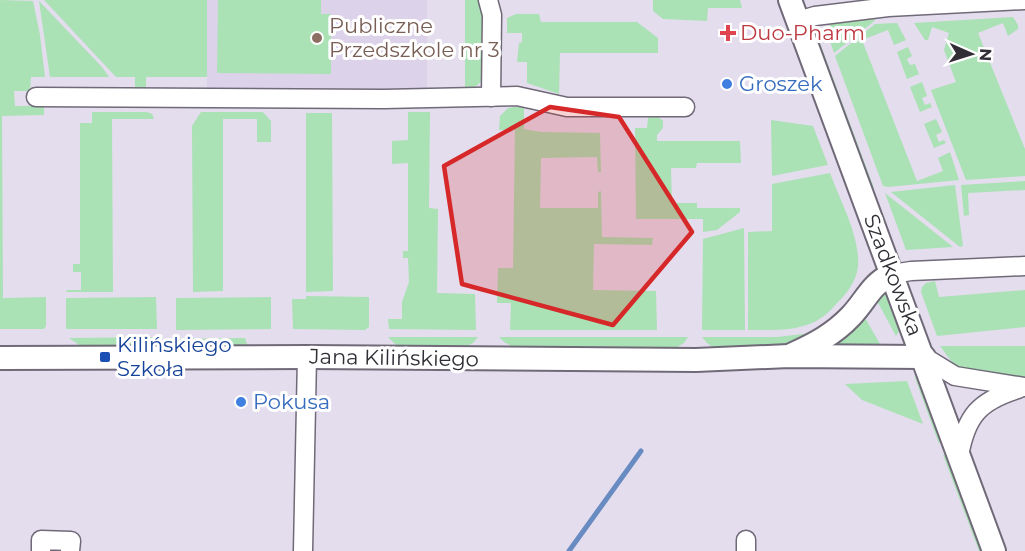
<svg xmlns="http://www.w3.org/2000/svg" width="1025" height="551" viewBox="0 0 1025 551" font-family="Montserrat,sans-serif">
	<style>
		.built { fill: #dcd2ea }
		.green { fill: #aae1b5 }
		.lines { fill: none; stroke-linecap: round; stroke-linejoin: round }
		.stream { stroke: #688bc1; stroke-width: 5 }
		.minor-casing { stroke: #706978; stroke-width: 21 }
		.tertiary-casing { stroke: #706978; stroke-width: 26 }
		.minor { stroke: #fff; stroke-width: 18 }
		.tertiary { stroke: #fff; stroke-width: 22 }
		.marked { fill: #d62828; fill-opacity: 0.2; stroke: #d62828; stroke-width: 4.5; stroke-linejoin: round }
		.health-dot { fill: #e0444e; stroke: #fff; stroke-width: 2 }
		.education-dot { fill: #8d6e63; stroke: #fff; stroke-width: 2 }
		.shop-dot { fill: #3f7fe0; stroke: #fff; stroke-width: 2 }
		.transit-dot { fill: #1a4fb4; stroke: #fff; stroke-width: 2 }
		.labels { text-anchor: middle; stroke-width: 6; stroke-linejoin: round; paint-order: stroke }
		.education-label { font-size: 21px; fill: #785e54; stroke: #fff; text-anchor: start }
		.health-label { font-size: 21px; fill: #be3a42; stroke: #fff; text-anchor: start }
		.shop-label { font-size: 21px; fill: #366cbe; stroke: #fff; text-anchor: start }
		.street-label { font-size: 21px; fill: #302d34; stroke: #fff }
		.transit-label { font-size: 21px; fill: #164399; stroke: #fff; text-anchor: start }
	</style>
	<rect width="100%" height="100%" fill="#e4ddee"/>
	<!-- built -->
	<path class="built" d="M207,0H427V91L207,90Z"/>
	<!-- green -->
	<g class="green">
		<path d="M0,0L33,1L40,35L45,77H31L30,91H14L15,106H44V115L2,116L3,298L46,297V326L44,329H0Z"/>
		<path d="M44,0H207V77H146V89H135V77H116Z"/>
		<path d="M218,0H321V14H331V74L217,73Z"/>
		<path d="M465,0H479L484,22V75C477,95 454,91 436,92V88H465Z"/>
		<path d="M653,0H740L742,8H708L707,21L663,19L653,11Z"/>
		<path d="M39,1L102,67L109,77H50Z"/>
		<path d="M516,14H539L541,22H637L658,38V53H560L559,94L527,83V62H517L519,43L522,42V33H507V18Z"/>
		<path d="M1013,17L1018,25V29L1008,36L1003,23L978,33L1025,149V176L966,180L931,90L956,82L944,50L949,33L932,27L928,40H925L914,23Z"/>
		<path d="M876,19L872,23L834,53L827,32L831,29L829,22Z"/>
		<path d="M897,23L906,40L894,45L888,30L862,40L917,181L943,171L938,158L950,152L959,180L888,187L883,186L835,56L875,24Z"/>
		<path d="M817,35L874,188L871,189L817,44Z"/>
		<path d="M908,47L912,56L907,59L910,65L915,64L919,74L907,79L897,52Z"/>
		<path d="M922,82L927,96L922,98L925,105L930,103L932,107L920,112L910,87Z"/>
		<path d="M514,107H524V129L541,132L600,133L601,172H598L597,157L541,158L540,208H598V192L601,191L602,237L653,238L652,245L594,244L593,290L656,291L657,330H510L511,303H497L498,268H513L515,130H499L500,116L508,108Z"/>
		<path d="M92,112H147L152,114L154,119H112L113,292H66L67,290H81V272H73V264H80V123H92Z"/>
		<path d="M201,112H263L271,121V142H257V119H223V291L193,292L192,126Z"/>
		<path d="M408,112H430L429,208L438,209L437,293L475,294L476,330L389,329L388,319H402V302L409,282L408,258H403V251H408V163L392,164V141L408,140Z"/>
		<path d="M306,113H332L333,291L306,292Z"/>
		<path d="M650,115H656L663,121V128L657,135V141H740L741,163H697L696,168H671L672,203H697V208H740V212L717,230L703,232V219H636L635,128H647L648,118Z"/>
		<path d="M936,119L942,132L936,135L939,142L944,140L946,143L934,148L924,124Z"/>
		<path d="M771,120L813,126L828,165L772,176Z"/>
		<path d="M830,173C840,200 856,229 858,257C860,273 852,287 841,299C835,305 829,313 821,318C801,332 771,330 748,330V232L772,231V184Z"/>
		<path d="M1025,181V190L968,193L969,215L964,216L961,185Z"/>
		<path d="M955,185L963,246L960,247L891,192Z"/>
		<path d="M885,193L953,247L906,250Z"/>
		<path d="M744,228L745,330H702L703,239Z"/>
		<path d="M935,281L939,297L1025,290V327L937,336L921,292L922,287L926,283Z"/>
		<path d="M887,292L900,326V330L896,336L876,299L879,294Z"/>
		<path d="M306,296L369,297V327L365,330L293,329L292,299H306Z"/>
		<path d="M156,297L157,329H66V298Z"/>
		<path d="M271,297V329L176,330V298Z"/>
		<path d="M864,316L880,344L832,345Z"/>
		<path d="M820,332C779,349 757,348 714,348L707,343L702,337H777Z"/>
		<path d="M164,337L147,347H82L69,338Z"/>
		<path d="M388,337H478L473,343L465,347H398Z"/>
		<path d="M499,337H688L684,343L676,348L513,347L504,342Z"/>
		<path d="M245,338L248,347H193L178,339Z"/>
		<path d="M940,346H1025V377L992,375L957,369Z"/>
		<path d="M914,375L923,388L941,437L939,444Z"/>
		<path d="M907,381L923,424L862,400L845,384Z"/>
		<path d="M943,455H947L981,551H979Z"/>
	</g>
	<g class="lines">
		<!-- stream -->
		<path class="stream" d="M569,551L641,451"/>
		<defs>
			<g id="minor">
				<path d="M488,0L492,15L491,97"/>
				<path d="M798,21L815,16L888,7L1025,0"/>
				<path d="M36,97L384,99L517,96L567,107H685"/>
				<path d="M892,274L911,271L1025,266"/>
				<path d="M924,357L955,376L1024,387"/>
				<path d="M959,456C966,416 979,401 1018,389"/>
				<path d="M41,551V540L71,541L70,551"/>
				<path d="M303,551L307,357"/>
				<path d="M746,551V540"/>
			</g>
			<g id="tertiary">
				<path d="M790,0L994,551"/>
				<path d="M793,354C815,344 834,334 851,316C867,299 870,285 892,274"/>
				<path d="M0,358L307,357L696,360L789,356L924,357"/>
			</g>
		</defs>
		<!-- minor casing -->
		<use href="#minor" class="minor-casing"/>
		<!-- tertiary casing -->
		<use href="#tertiary" class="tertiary-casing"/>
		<!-- minor -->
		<use href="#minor" class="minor"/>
		<!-- tertiary -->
		<use href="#tertiary" class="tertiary"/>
	</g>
	<!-- marked area -->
	<path class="marked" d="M550,107L619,117L692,232L613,325L462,284L444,166Z"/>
	<!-- markers -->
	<path class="health-dot" d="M725 24h6v6h6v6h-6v6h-6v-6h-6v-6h6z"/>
	<circle class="education-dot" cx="317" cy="38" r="6"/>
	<g class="shop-dot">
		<circle cx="727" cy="84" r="6"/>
		<circle cx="241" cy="402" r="6"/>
	</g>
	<rect class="transit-dot" x="99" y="351" width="12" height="12" rx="3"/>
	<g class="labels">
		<!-- education labels -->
		<g class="education-label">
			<text x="329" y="33">Publiczne<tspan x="329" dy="24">Przedszkole nr 3</tspan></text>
		</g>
		<!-- health labels -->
		<g class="health-label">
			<text x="740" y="40">Duo-Pharm</text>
		</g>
		<!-- shop labels -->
		<g class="shop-label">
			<text x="739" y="91">Groszek</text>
			<text x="253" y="409">Pokusa</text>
		</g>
		<!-- street labels -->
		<g class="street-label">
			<text transform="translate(893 275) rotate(69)" y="7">Szadkowska</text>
			<text transform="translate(394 358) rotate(1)" y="7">Jana Kilińskiego</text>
		</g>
		<!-- transit labels -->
		<g class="transit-label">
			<text x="117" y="352">Kilińskiego<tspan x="117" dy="24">Szkoła</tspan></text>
		</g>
	</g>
	<!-- north arrow -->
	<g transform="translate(971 54) rotate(93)" stroke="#ffffff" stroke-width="4.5" paint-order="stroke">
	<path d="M0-4.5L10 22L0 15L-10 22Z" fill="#302d34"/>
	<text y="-9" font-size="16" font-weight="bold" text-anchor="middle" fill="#302d34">N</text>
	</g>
</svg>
